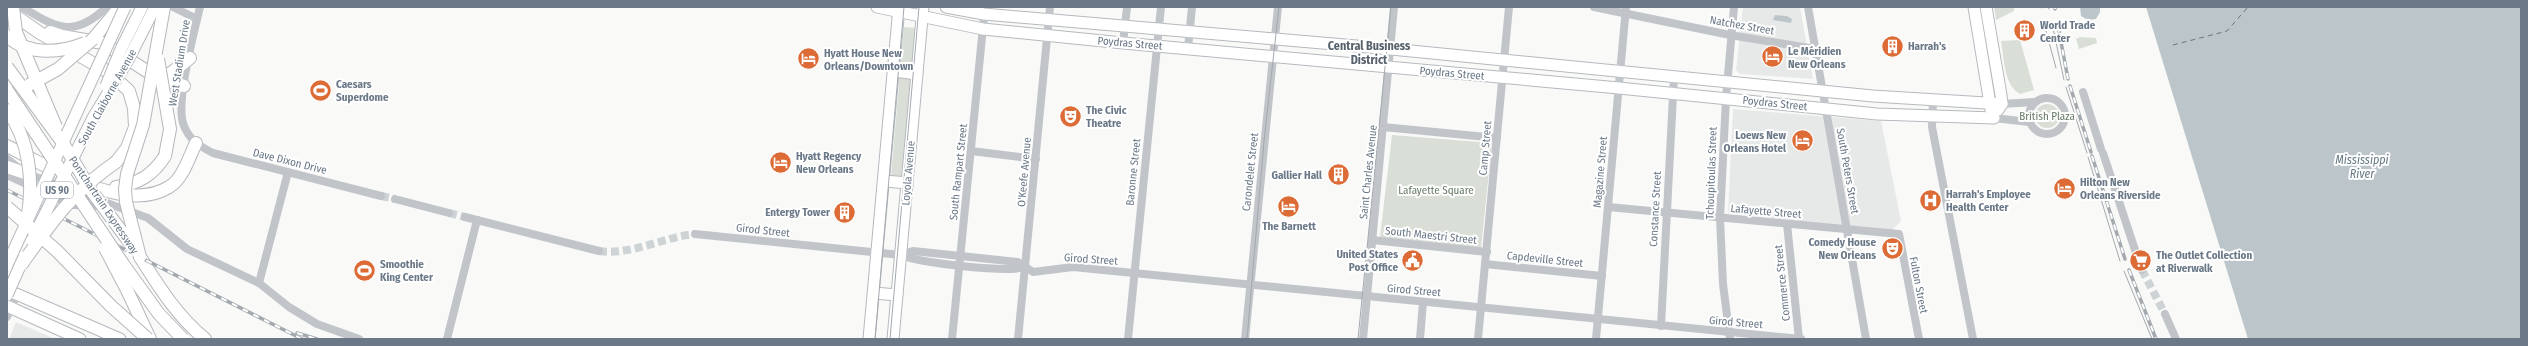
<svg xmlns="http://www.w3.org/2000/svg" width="2528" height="346" viewBox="0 0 2528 346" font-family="'Fira Sans Condensed',sans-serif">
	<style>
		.built { fill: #e7e9e9 }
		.green { fill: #d9ded7 }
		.water { fill: #bbc5ca }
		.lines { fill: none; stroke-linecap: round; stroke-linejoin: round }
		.ferry { stroke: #667882; stroke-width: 1; stroke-dasharray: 5 4; stroke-linecap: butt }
		.minor-tunnel { stroke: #ced3d6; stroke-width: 8; stroke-dasharray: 8 4; stroke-linecap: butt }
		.major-casing { stroke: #b5b9be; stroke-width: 13 }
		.highway-casing { stroke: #b5b8bc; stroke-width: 14 }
		.minor { stroke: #c1c5c9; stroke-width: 8 }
		.major { stroke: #fff; stroke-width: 11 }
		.highway { stroke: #fff; stroke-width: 12 }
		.tram { stroke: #a3a9af; stroke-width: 1 }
		.rail-casing { stroke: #a3a9af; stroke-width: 3.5 }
		.rail { stroke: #fff; stroke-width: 2; stroke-dasharray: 6; stroke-linecap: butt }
		.major-bridge-casing { stroke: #b5b9be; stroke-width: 13; stroke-linecap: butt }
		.highway-bridge-casing { stroke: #b5b8bc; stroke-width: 14; stroke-linecap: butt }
		.major-bridge { stroke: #fff; stroke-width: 11 }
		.highway-bridge { stroke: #fff; stroke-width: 12 }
		.labels { text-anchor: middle; stroke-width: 4; stroke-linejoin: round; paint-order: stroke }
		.shield { fill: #fff; stroke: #97a0ab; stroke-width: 1 }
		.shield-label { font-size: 10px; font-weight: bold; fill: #6a7887 }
		.street-label { font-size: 11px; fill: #6a7887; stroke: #fff }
		.poi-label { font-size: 11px; font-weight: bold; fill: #6a7887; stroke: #fff; text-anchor: start }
		.park-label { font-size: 11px; fill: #667a65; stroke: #fff }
		.neighbourhood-label { font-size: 12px; font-weight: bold; fill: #58626d; stroke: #fff }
		.water-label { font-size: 12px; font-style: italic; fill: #667882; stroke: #fff }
	</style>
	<rect width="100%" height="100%" fill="#f9faf8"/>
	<!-- built -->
	<g class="built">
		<path d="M1743,7H1800L1813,79L1740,74L1736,70Z"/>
		<path d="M1733,109L1881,121L1901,221L1891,231L1728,213Z"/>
		<path d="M16,322L55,339H9Z"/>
	</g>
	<!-- green -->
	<g class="green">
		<path d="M1994,7H2014V11L1996,20Z"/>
		<path d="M904,27L916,28L902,177L891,176Z"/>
		<path d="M2080,37L2096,38L2097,43L2079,49L2076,39Z"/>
		<path d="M2020,40L2034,90L2020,94C2004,86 2004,58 2001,41Z"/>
		<circle cx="2047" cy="116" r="12"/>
		<path d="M1392,135L1492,143L1481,248L1380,237Z"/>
	</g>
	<!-- water -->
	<g class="water">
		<path d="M2080,7H2100V12L2096,19L2088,20L2081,16Z"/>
		<path d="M2146,7H2521V339H2248Z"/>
		<path d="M1775,15L1787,16L1792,19L1791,23L1773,20Z"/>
	</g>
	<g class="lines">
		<!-- ferry -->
		<path class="ferry" d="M2173,45L2227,31L2248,7"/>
		<!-- minor-tunnel -->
		<g class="minor-tunnel">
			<path d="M381,196L395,199"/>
			<path d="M449,213L465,217"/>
			<path d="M599,251C630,256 663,237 695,234"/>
			<path d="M2142,270L2165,314"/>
		</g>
		<defs>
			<g id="major">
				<path d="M877,7L983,29L1123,43L1619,88L1877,114L1994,118"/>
				<path d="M946,7L984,14L1391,49L1873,96L2002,104"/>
				<path d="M1974,7L1991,110"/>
				<path d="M1986,7L2001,95L2002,104L1998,110"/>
				<path d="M894,71L917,74"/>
				<path d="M885,181L907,183"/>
				<path d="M7,290L120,339"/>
				<path d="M874,293L897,295"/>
				<path d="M7,306L80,339"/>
				<path d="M869,339L899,7"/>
				<path d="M893,339L923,7"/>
			</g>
			<g id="highway">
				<path d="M7,10L40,33L110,73L129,91L134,108L135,127L127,148L116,162"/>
				<path d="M50,32L62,36L103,43L156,77L171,73L190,58"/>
				<path d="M93,39L120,7"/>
				<path d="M156,77L184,86"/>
				<path d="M7,146C47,166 125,215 169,187C183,179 189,157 196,143"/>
				<path d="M7,167L25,173"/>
				<path d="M116,187C138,184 153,175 165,156"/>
				<path d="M140,257C159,287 177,316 205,339"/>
				<path d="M128,292L150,339"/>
			</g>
		</defs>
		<!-- major casing -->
		<use href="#major" class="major-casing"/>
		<!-- highway casing -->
		<use href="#highway" class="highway-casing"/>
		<!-- minor -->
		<g class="minor">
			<path d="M22,7C57,28 73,39 107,7"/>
			<path d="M173,7L197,19"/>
			<path d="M200,7C194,32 176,101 183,123C188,139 199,146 213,153L381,196"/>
			<path d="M1594,7L1730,35L1815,49"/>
			<path d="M1808,7L1866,339"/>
			<path d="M1123,43L1127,7"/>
			<path d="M1188,48L1192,7"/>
			<path d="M2083,92L2101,149"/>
			<circle cx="2047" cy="116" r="18"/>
			<path d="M1933,100L1932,127L1973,339"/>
			<path d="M2002,104L2035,102"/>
			<path d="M1994,118L2029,122"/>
			<path d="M1383,127L1497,138"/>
			<path d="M971,151L1036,159"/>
			<path d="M2103,153L2137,256"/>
			<path d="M7,159L25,173L148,218L187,249L259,283L289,307L317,324L359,339"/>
			<path d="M7,175L72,205L106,206"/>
			<path d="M395,199L449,213"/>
			<path d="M1608,207L1899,234L1919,339"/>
			<path d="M465,217L599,251"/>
			<path d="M1787,224L1799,339"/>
			<path d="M695,234L901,255C921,263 1006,273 1026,267"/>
			<path d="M1372,240L1487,252"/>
			<path d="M901,255L913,251L1018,262L1033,272L1073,267L1801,339"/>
			<path d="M1485,264L1602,276"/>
			<path d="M2140,266L2142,270"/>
			<path d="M259,283L288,172"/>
			<path d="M2165,314L2176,339"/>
			<path d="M7,317L17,294"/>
			<path d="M1661,326L1674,77"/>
			<path d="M447,339L477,220"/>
			<path d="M952,339L985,7"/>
			<path d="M1018,339L1050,7"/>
			<path d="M1128,339L1161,7"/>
			<path d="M1245,339L1278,7"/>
			<path d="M1363,339L1394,7"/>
			<path d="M1420,339L1423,302"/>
			<path d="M1478,339L1509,7"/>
			<path d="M1596,339L1626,7"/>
			<path d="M1730,339L1723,284L1720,218L1726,98L1734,7"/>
		</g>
		<!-- major -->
		<use href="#major" class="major"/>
		<!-- highway -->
		<use href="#highway" class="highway"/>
		<!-- tram -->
		<g class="tram">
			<path d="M2042,7V8"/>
			<path d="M2048,7L2049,9"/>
			<path d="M2053,28L2064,80"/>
			<path d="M2046,31L2056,68"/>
			<path d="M2066,87L2087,153"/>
			<path d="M2088,157L2120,261"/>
			<path d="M2124,271L2152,339"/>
			<path d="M875,339L904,7"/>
			<path d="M890,339L919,7"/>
			<path d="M1247,339L1264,141L1279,7"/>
			<path d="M1358,339L1391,7"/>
		</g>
		<defs>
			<g id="rail">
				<path d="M2055,7V9"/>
				<path d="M2058,26L2068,79"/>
				<path d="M2070,86L2091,152"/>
				<path d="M2092,156L2125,259"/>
				<path d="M7,190L302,339"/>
				<path d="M2129,270L2156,339"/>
				<path d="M297,333L317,339"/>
			</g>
		</defs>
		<!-- rail casing -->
		<use href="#rail" class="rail-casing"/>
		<!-- rail -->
		<use href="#rail" class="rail"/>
		<defs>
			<g id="major-bridge">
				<path d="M106,86L121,49L142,7"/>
				<path d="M32,240L94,116L128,60L155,7"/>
				<path d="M7,265L125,7"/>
				<path d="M7,295L24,257"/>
			</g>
			<g id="highway-bridge">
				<path d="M13,7L16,32L56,127"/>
				<path d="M7,36C29,56 60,53 85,43"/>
				<path d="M158,59L170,129L165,156"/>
				<path d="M7,67L63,143L90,189L136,251"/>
				<path d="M29,85L58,69L93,39"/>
				<path d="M7,90L123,264L159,314L183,339"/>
				<path d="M7,110C30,140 34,184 27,220"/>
				<path d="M7,207L57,251L111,306L148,339"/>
				<path d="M105,248L128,292"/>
				<path d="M140,257L126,202L125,189L127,174L143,125L164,7"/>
				<path d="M21,265C52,222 71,193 116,162"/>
			</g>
		</defs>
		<!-- major-bridge casing -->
		<use href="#major-bridge" class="major-bridge-casing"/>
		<!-- highway-bridge casing -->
		<use href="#highway-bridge" class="highway-bridge-casing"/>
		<!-- major-bridge -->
		<use href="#major-bridge" class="major-bridge"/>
		<!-- highway-bridge -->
		<use href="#highway-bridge" class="highway-bridge"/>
	</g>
	<!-- icons -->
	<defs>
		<symbol id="building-disc" viewBox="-11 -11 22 22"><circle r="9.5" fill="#dc6b35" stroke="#fff"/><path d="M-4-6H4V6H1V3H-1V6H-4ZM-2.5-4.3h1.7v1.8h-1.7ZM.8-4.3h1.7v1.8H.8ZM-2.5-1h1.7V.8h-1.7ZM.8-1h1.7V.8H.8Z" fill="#fff"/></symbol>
		<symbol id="hotel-disc" viewBox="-11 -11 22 22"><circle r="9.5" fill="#dc6b35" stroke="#fff"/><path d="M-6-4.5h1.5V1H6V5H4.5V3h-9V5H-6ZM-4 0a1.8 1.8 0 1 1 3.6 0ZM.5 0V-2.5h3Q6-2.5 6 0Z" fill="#fff"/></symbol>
		<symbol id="stadium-disc" viewBox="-11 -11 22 22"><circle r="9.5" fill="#dc6b35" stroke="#fff"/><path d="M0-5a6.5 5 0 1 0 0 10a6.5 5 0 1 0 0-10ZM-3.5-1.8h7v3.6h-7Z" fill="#fff"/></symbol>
		<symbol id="theatre-disc" viewBox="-11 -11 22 22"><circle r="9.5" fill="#dc6b35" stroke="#fff"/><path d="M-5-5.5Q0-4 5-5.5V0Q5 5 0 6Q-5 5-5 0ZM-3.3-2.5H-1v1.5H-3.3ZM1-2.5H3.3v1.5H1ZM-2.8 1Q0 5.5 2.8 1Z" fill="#fff"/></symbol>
		<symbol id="hospital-disc" viewBox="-11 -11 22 22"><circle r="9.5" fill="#dc6b35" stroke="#fff"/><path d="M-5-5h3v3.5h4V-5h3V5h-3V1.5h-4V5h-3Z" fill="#fff"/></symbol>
		<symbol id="civic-disc" viewBox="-11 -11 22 22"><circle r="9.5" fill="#dc6b35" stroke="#fff"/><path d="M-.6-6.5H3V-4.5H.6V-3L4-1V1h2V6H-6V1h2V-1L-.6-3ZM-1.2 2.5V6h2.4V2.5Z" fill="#fff"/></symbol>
		<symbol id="supermarket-disc" viewBox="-11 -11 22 22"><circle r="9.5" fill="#dc6b35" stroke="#fff"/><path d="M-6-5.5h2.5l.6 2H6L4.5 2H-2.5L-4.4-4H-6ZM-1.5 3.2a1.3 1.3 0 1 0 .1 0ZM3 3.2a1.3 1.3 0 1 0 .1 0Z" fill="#fff"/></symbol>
	</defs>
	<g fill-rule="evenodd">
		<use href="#building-disc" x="2012" y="18" width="25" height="25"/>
		<use href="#building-disc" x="1880" y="34" width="25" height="25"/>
		<use href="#hotel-disc" x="1760" y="44" width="25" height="25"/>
		<use href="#hotel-disc" x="796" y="46" width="25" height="25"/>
		<use href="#stadium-disc" x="308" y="78" width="25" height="25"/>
		<use href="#theatre-disc" x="1058" y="104" width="25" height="25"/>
		<use href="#hotel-disc" x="1790" y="128" width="25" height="25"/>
		<use href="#hotel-disc" x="768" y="150" width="25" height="25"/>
		<use href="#building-disc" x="1326" y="162" width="25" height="25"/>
		<use href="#hotel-disc" x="2052" y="176" width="25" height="25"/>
		<use href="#hospital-disc" x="1918" y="188" width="25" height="25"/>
		<use href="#hotel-disc" x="1276" y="194" width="25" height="25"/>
		<use href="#building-disc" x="832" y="200" width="25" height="25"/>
		<use href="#theatre-disc" x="1880" y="236" width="25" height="25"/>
		<use href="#civic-disc" x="1400" y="248" width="25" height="25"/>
		<use href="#supermarket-disc" x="2128" y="248" width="25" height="25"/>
		<use href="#stadium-disc" x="352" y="258" width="25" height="25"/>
	</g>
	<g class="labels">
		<!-- shield labels -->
		<rect class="shield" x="41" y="182" width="32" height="16" rx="3"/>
		<g class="shield-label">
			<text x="57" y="194">US 90</text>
		</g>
		<!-- street labels -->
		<g class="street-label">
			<text transform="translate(1742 25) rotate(10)" y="4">Natchez Street</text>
			<text transform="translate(1130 43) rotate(5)" y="4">Poydras Street</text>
			<text transform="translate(179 63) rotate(-81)" y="4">West Stadium Drive</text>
			<text transform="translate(1452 73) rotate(5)" y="4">Poydras Street</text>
			<text transform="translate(107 97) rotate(-61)" y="4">South Claiborne Avenue</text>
			<text transform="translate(1775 103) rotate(6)" y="4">Poydras Street</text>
			<text transform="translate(1485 148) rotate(-85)" y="4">Camp Street</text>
			<text transform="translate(290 161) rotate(14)" y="4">Dave Dixon Drive</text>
			<text transform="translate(1848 171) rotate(80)" y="4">South Peters Street</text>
			<text transform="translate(958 172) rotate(-84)" y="4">South Rampart Street</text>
			<text transform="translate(1024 172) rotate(-85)" y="4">O'Keefe Avenue</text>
			<text transform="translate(1133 172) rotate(-84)" y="4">Baronne Street</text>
			<text transform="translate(1250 172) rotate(-84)" y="4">Carondelet Street</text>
			<text transform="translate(1368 172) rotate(-84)" y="4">Saint Charles Avenue</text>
			<text transform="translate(1600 172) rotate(-85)" y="4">Magazine Street</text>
			<text transform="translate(908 173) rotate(-85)" y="4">Loyola Avenue</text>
			<text transform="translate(1711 173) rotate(-88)" y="4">Tchoupitoulas Street</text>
			<text transform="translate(104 205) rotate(56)" y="4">Pontchartrain Expressway</text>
			<text transform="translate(1655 209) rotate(-87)" y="4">Constance Street</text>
			<text transform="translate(1766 211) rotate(5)" y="4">Lafayette Street</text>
			<text transform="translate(763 230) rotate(6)" y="4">Girod Street</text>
			<text transform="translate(1431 235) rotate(6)" y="4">South Maestri Street</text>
			<text transform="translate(1091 259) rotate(4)" y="4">Girod Street</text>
			<text transform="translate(1545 259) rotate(6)" y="4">Capdeville Street</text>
			<text transform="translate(1782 283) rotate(-96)" y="4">Commerce Street</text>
			<text transform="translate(1919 285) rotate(79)" y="4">Fulton Street</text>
			<text transform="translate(1414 290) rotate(5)" y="4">Girod Street</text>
			<text transform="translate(1736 322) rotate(5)" y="4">Girod Street</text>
		</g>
		<!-- poi labels -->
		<g class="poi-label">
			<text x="2040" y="29">World Trade<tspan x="2040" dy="13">Center</tspan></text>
			<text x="1908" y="50">Harrah's</text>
			<text x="1788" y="55">Le Méridien<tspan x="1788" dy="13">New Orleans</tspan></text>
			<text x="824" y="57">Hyatt House New<tspan x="824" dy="13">Orleans/Downtown</tspan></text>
			<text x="336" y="88">Caesars<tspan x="336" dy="13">Superdome</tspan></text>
			<text x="1086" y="114">The Civic<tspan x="1086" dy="13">Theatre</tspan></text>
			<text x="1786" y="139" text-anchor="end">Loews New<tspan x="1786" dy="13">Orleans Hotel</tspan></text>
			<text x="796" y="160">Hyatt Regency<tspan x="796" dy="13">New Orleans</tspan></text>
			<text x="1322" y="179" text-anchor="end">Gallier Hall</text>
			<text x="2080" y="186">Hilton New<tspan x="2080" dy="13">Orleans Riverside</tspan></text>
			<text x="1946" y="198">Harrah's Employee<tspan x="1946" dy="13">Health Center</tspan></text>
			<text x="830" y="216" text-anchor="end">Entergy Tower</text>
			<text x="1289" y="230" text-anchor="middle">The Barnett</text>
			<text x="1876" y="246" text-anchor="end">Comedy House<tspan x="1876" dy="13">New Orleans</tspan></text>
			<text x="1398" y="258" text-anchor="end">United States<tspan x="1398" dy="13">Post Office</tspan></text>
			<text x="2156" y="259">The Outlet Collection<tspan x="2156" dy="13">at Riverwalk</tspan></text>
			<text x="380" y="268">Smoothie<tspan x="380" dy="13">King Center</tspan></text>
		</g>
		<!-- park labels -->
		<g class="park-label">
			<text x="2047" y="120">British Plaza</text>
			<text x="1436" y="194">Lafayette Square</text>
		</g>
		<!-- neighbourhood labels -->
		<g class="neighbourhood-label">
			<text x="1369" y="50">Central Business<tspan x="1369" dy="14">District</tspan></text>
		</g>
		<!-- water labels -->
		<g class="water-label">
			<text x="2362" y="164">Mississippi<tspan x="2362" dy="14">River</tspan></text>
		</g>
	</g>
	<!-- border -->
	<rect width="2528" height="346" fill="none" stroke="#6a7887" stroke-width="16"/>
</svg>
